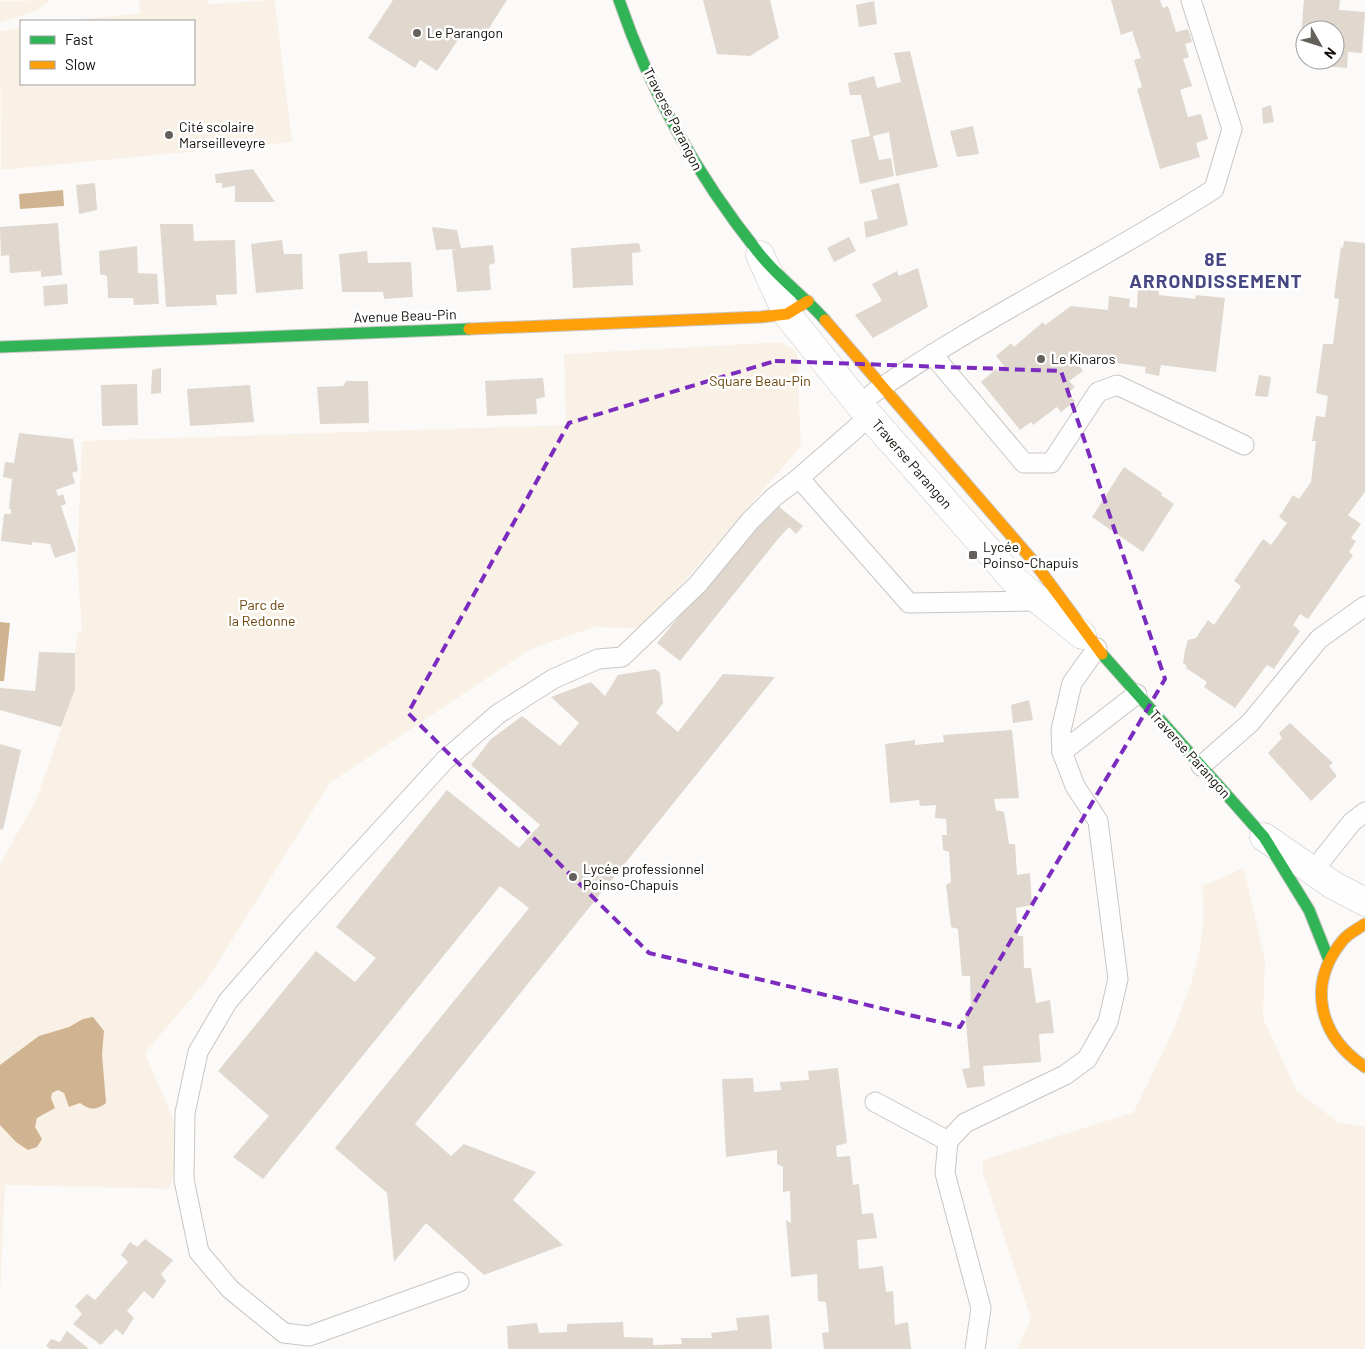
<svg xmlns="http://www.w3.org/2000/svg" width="1365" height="1349" viewBox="0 0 1365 1349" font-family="Barlow,sans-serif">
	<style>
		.green { fill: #faf1e6 }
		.water { fill: #d0b492 }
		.building { fill: #e0d7ce }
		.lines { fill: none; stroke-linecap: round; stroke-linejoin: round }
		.lane-casing { stroke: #c9c5c2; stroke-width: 21 }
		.street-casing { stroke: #c9c5c2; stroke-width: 29 }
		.fast-casing { stroke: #c9c5c2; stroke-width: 13 }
		.slow-casing { stroke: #c9c5c2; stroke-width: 13 }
		.lane { stroke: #fffefe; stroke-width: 19 }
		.street { stroke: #fffefe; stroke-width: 28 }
		.fast { stroke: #30b455; stroke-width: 11 }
		.slow { stroke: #ff9f0a; stroke-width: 11 }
		.marked { fill: none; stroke: #7b2cbf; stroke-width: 4; stroke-dasharray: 10 6; stroke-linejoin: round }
		.poi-dot { fill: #64615d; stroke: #fff; stroke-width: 2 }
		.labels { text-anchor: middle; stroke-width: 5; stroke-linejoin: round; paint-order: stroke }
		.poi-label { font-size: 14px; fill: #120e09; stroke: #fff; text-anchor: start }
		.street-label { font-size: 14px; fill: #120e09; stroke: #fff }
		.park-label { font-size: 14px; fill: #694306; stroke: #fff }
		.district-label { font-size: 19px; font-weight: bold; letter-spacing: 1px; fill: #474784; stroke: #fff }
	</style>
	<rect width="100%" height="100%" fill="#fcfaf8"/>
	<!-- green -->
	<g class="green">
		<path d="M51,0L36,11L0,23V1Z"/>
		<path d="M139,0H208L209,4L275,0L292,142L1,170L0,31L21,28V84H194V21H70L140,13Z"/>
		<path d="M781,342L797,352L801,446L643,629L594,627L531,649L330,783L207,980L145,1053L175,1123V1172L169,1189L5,1185L0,1298V864L36,800L75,689V653L78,633L82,630L77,562L82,441L566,425L564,354Z"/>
		<path d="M1244,868L1265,960L1263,1018L1297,1091L1338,1122L1365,1127V1349H1017L1031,1319L983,1173V1160L1134,1112C1167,1041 1212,967 1202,886Z"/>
	</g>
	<!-- water -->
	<g class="water">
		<path d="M63,190L64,206L20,209L19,194Z"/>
		<path d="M0,622L10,623L4,681H0Z"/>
		<path d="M93,1017L104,1031L102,1054L106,1103C96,1110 91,1111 80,1103L69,1107L64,1093L58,1090L52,1093L51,1098L55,1108L37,1118L35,1127L42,1139L37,1147L28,1150L16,1142L0,1125V1065L39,1036L69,1027L83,1019Z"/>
	</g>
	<!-- building -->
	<g class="building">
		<path d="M393,0H507L482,39L466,28L437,71L420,60L415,68L368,38Z"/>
		<path d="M703,0H770L779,38L750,56L717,54Z"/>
		<path d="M1111,0H1160L1163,8L1168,6L1176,32L1188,29L1192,42L1185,44L1189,57L1183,59L1192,86L1180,90L1188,117L1201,114L1208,139L1196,143L1200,157L1160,169L1137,89L1142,87L1134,60L1141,58L1132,31L1121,35Z"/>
		<path d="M1304,0H1340L1339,10L1365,12L1362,53L1348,52L1347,68L1312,65V60H1335V30H1305V36H1301Z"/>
		<path d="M874,1L877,24L859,27L856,5Z"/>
		<path d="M910,51L938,167L896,176L889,132L873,136L879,160L891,158L894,176L860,184L851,140L870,136L861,95H850L848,83L874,76L877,88L901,82L894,53Z"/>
		<path d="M1271,105L1274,122L1263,124L1262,108Z"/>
		<path d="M973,126L979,154L957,157L950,131Z"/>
		<path d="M253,169L275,202H235V186L222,188V183H216L215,174Z"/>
		<path d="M95,183L97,210L79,214L76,185Z"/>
		<path d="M899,183L908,225L866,238L864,222L878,219L871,190Z"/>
		<path d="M58,223L62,275L41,277V271L10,273L9,255L1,256L0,227Z"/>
		<path d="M160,224H193L194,241L235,240L237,294L216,295L217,305L166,307Z"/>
		<path d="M432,227L457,230L461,248L493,245L495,263L489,265L491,290L457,292L452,250L458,249L436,250Z"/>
		<path d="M849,237L856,251L834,262L827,248Z"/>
		<path d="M282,240L284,254H302L303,289L256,293L251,244Z"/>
		<path d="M1344,241L1365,243V492L1348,515L1361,524L1351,538L1356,541L1349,552L1353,555L1308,619L1300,614L1293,625L1300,631L1274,669L1267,665L1235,708L1204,687L1207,682L1186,668L1187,666L1183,663L1185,650L1188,640L1196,638L1208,620L1214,625L1241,586L1234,581L1263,539L1271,545L1287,523L1279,517L1293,495L1299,499L1311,482L1316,441H1312L1316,416L1325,417L1328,396L1316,393L1323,344H1333L1339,299L1334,298L1341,247L1343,248Z"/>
		<path d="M639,243L641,252L632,253L633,285L573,288L571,248Z"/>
		<path d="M137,246L138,273L157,274L159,304L134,305L133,298H108L107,276L100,274L99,251Z"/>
		<path d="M367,251L368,263L411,262L413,297L384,299L383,292H342L339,254Z"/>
		<path d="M918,268L928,307L873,338L855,315L882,301L872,284L897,271L899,276Z"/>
		<path d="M67,284L68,304L44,306L43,286Z"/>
		<path d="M1138,288L1159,291V295L1195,299L1196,295L1225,298L1216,372L1161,365L1159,376L1145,373L1146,367L1116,363L1117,360L1089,356L1078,364L1083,371L1069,381L1075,387L1067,393L1075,401L1061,412L1057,407L1033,425L1031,422L1020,430L981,382L996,369L998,372L1004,366L996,356L1011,343L1014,347L1043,322L1045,325L1071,306L1108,310L1109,296L1130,299L1129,307L1137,308Z"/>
		<path d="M161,368V393L151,394L152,370Z"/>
		<path d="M1259,375L1271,377L1268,397L1255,396Z"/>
		<path d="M543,378L545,397L536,399L537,414L487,416L485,381Z"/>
		<path d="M346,381H368L369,423L320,424L317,387L343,386Z"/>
		<path d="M137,384L138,425L102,426L101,385Z"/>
		<path d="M250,385L254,422L190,426L187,389Z"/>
		<path d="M19,433L73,439L78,471L72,473L75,483L56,490L58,496L63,494L66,504L61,506L76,551L55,558L50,544L32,542V545L1,541L4,514H11V509H9L12,479L3,477L5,462L14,463Z"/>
		<path d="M1124,467L1162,493L1161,495L1174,504L1143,552L1092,517Z"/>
		<path d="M773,502L803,526L796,534L789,527L778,539L680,661L657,643L759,521Z"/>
		<path d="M39,652L75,653V689L61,727L0,710V688L35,691Z"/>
		<path d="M655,669L660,673L663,703L656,713L678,732L723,674L775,677L415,1124L451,1156L464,1144L536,1172L513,1200L563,1245L484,1275L426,1223L394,1262L387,1193L335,1148L529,908L500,886L263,1179L233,1157L269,1116L218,1071L316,951L355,982L376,958L336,927L447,790L519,848L540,825L471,765L491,739L522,716L560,746L579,723L551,697L591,682L605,696L618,675Z"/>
		<path d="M1029,700L1033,720L1013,723L1011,705Z"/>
		<path d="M1290,723L1333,763L1329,766L1337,776L1311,801L1268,753L1282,738L1279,733Z"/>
		<path d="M1012,730L1019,798L994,799L996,810L1004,812L1009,844H1015L1017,875L1030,873L1032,905L1016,908L1018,936H1023L1024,968H1031L1036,1003L1050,1000L1054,1033L1039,1034L1041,1062L983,1066L985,1086L967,1088L962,1069L970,1068L965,1011L971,1009L970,976H962L958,929L951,927L946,885L951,882L949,852L943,850L942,835H947L946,819L935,818L936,805L920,806L919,800L890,803L885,744L915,740V745L944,742L943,735Z"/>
		<path d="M0,744L21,750L3,830L0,829Z"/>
		<path d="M838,1068L847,1143L836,1146L837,1157L850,1156L853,1185L859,1184L862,1214L873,1213L877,1238L857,1240L859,1269L883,1266L886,1292L893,1291L895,1325L908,1322L911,1349H824L822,1333L829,1332L826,1302L818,1301L817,1274L791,1277L786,1220L791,1223L790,1191L783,1192V1167L777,1164V1150L726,1157L722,1079L753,1078L754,1092L781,1090L780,1082L809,1080L808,1071Z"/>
		<path d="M145,1239L173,1260L161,1274L166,1281L153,1299L144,1291L127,1311L134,1318L123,1335L116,1329L101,1345L73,1324L82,1314L75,1306L87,1294L95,1300L128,1262L121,1255L130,1242L137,1247Z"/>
		<path d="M769,1315L772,1349H508L507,1326L537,1323L539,1333L567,1332V1324L623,1322L624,1337L653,1338V1345L682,1344L681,1338H712L711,1333L738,1330L736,1318Z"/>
		<path d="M67,1331L89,1349H50L46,1346L51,1339L60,1342Z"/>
	</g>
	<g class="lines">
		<defs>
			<g id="lane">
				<path d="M932,354L1024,463H1051L1098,392L1117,385L1244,445"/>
				<path d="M872,394C981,318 1102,261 1214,189L1232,129L1191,0"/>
				<path d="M870,416L799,478L909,603L1040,601"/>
				<path d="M1097,648L1072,683L1061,730L1062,752L1137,694"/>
				<path d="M1201,766L1250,723L1319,639L1365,606"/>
				<path d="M1313,871L1352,822L1365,812"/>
				<path d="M875,1102L948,1141"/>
				<path d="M459,1282L309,1336L284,1333L230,1289L199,1252L184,1180L185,1113L198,1052L228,1001L294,925L445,760L498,714L553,679L598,659L622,657L698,584L750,521L774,497L799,478"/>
				<path d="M975,1349L981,1308L945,1173L948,1141L965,1123L1065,1075L1087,1059L1108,1022L1118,979L1098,821L1075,786L1062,752"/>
			</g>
			<g id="street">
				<path d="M760,255L787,314L858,403L1015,581L1082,635"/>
				<path d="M1264,837L1333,885L1365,902"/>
			</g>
			<g id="fast">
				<path d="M619,0C650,91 698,177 758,252C777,277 804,296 825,320"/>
				<path d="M0,347L469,329"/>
				<path d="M1102,654L1264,837L1309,910L1329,960"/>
			</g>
			<g id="slow">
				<path d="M825,320L1034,562L1102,654"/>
				<path d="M469,329L761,317L787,314L808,301"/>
				<path d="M1365,924C1358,929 1349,933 1343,940C1306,985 1319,1036 1365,1067"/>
			</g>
		</defs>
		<!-- lane casing -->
		<use href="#lane" class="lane-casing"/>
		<!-- street casing -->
		<use href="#street" class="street-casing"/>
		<!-- fast casing -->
		<use href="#fast" class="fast-casing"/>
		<!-- slow casing -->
		<use href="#slow" class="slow-casing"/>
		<!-- lane -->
		<use href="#lane" class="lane"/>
		<!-- street -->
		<use href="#street" class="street"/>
		<!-- fast -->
		<use href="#fast" class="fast"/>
		<!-- slow -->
		<use href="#slow" class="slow"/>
	</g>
	<!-- marked area -->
	<path class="marked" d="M775,361L1061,371L1165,679L960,1027L649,953L408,713L569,423Z"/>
	<!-- markers -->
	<g class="poi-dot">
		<circle cx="417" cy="33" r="5"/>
		<circle cx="169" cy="135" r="5"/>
		<circle cx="1041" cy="359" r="5"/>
		<rect x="968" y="550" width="10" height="10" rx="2.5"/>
		<circle cx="573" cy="877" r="5"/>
	</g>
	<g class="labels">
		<!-- poi labels -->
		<g class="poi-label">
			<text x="427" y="38">Le Parangon</text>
			<text x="179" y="132">Cité scolaire<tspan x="179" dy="16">Marseilleveyre</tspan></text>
			<text x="1051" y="364">Le Kinaros</text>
			<text x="983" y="552">Lycée<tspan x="983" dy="16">Poinso-Chapuis</tspan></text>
			<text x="583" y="874">Lycée professionnel<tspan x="583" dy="16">Poinso-Chapuis</tspan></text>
		</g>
		<!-- street labels -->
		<g class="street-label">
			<text transform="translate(673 119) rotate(63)" y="5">Traverse Parangon</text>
			<text transform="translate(405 316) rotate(-2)" y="5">Avenue Beau-Pin</text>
			<text transform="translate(912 464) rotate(49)" y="5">Traverse Parangon</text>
			<text transform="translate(1190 754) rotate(48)" y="5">Traverse Parangon</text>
		</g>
		<!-- park labels -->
		<g class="park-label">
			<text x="760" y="386">Square Beau-Pin</text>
			<text x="262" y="610">Parc de<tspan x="262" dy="16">la Redonne</tspan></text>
		</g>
		<!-- district labels -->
		<g class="district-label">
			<text x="1216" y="266">8E<tspan x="1216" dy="22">ARRONDISSEMENT</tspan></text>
		</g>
	</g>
	<!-- legend -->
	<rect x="20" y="20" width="175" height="65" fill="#ffffff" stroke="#a09f9d"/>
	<rect x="30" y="36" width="25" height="8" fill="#30b455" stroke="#a09f9d"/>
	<text x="65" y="45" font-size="15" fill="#120e09">Fast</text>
	<rect x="30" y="61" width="25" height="8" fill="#ff9f0a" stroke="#a09f9d"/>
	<text x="65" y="70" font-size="15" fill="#120e09">Slow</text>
	<!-- north arrow -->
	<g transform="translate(1320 45) rotate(129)"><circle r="24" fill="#ffffff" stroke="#a09f9d"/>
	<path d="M0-4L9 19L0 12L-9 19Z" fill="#64615d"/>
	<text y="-8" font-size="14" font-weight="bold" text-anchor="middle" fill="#120e09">N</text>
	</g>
</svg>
